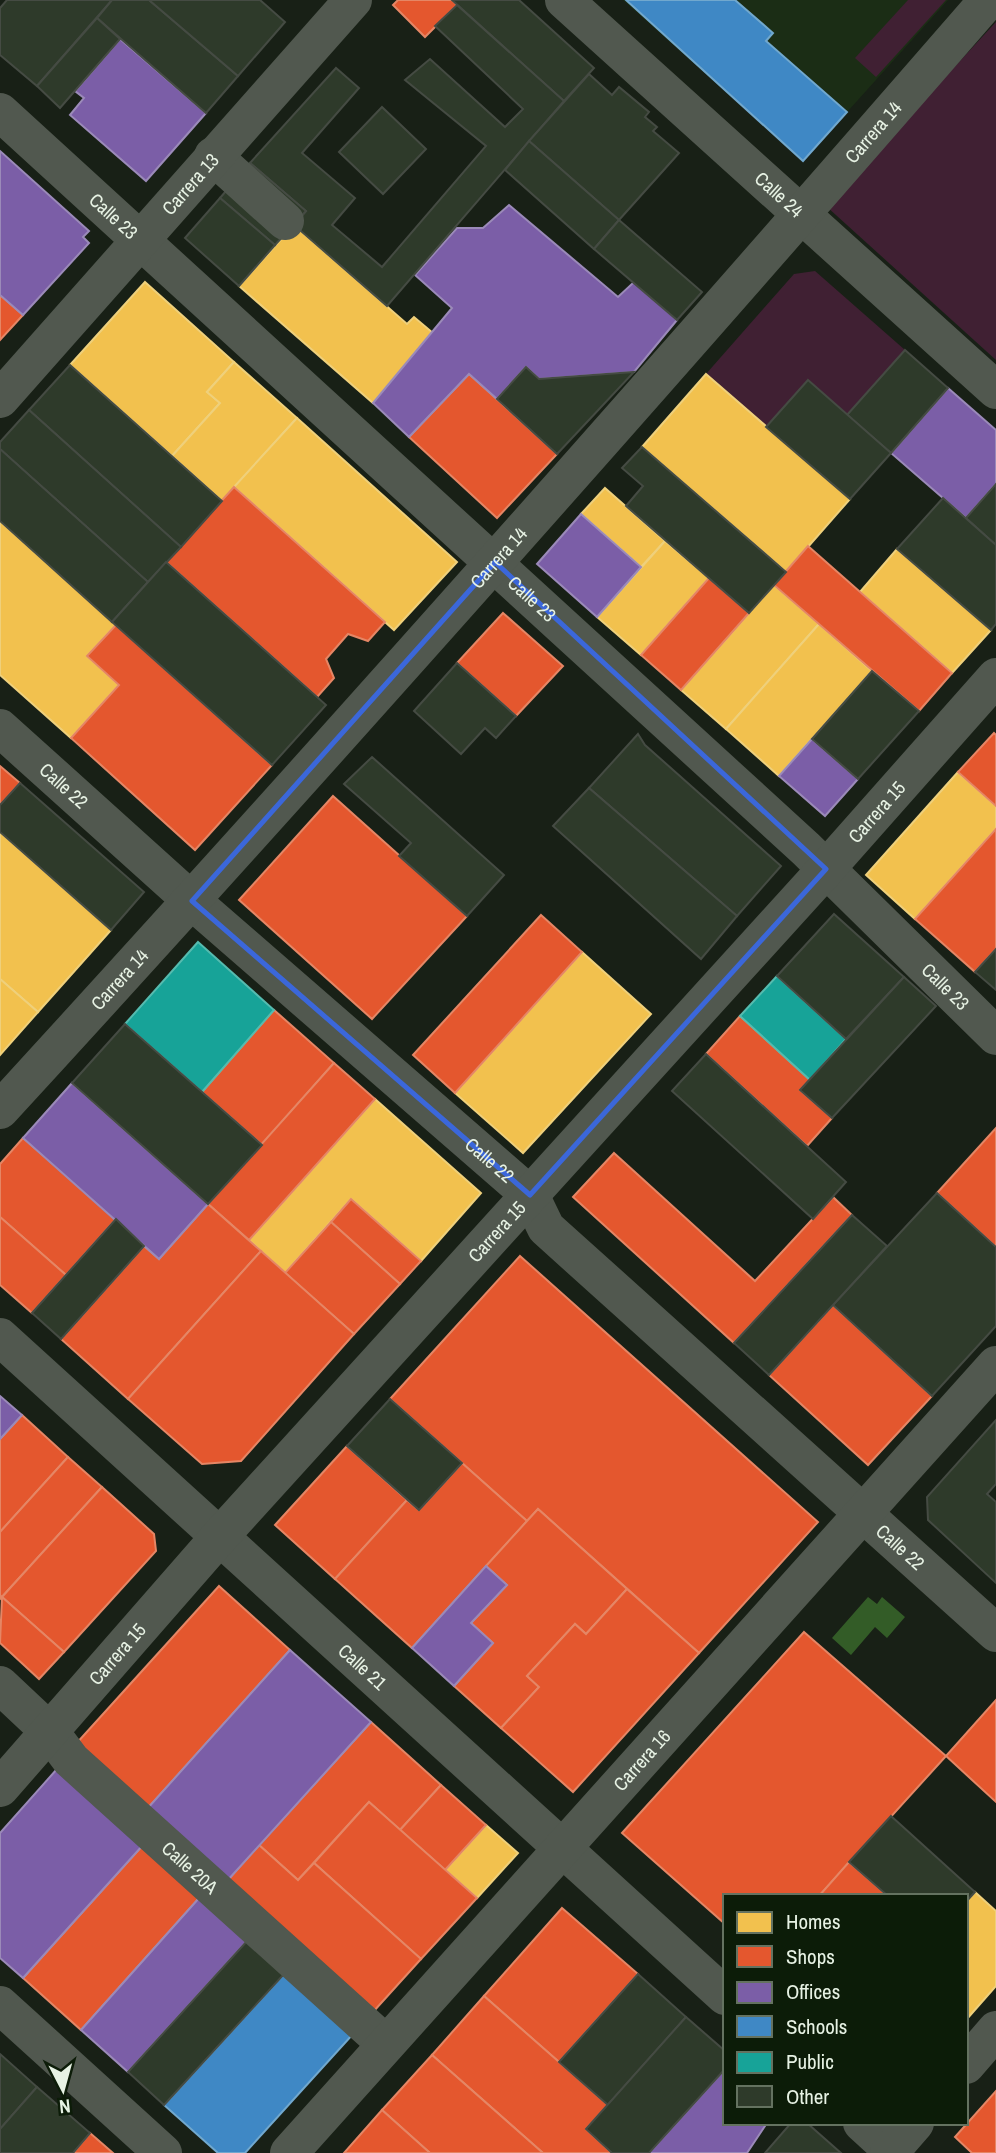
<svg xmlns="http://www.w3.org/2000/svg" width="996" height="2153" viewBox="0 0 996 2153" font-family="'Archivo Narrow',sans-serif">
	<style>
		.built { fill: #1b2d15 }
		.green { fill: #402033 }
		.water { fill: #335c27 }
		.homes { fill: #f2c14e; stroke: #efd07b; stroke-width: 2 }
		.shops { fill: #e4572e; stroke: #e58665; stroke-width: 2 }
		.offices { fill: #7b5ea7; stroke: #9b8ab9; stroke-width: 2 }
		.schools { fill: #3f88c5; stroke: #71a8ce; stroke-width: 2 }
		.public { fill: #17a398; stroke: #55bbaf; stroke-width: 2 }
		.building { fill: #2e3a2a; stroke: #454b43; stroke-width: 2 }
		.lines { fill: none; stroke-linecap: round; stroke-linejoin: round }
		.minor { stroke: #51584f; stroke-width: 38 }
		.marked { fill: none; stroke: #3b67da; stroke-width: 5; stroke-linejoin: round }
		.labels { text-anchor: middle; stroke-width: 7; stroke-linejoin: round; paint-order: stroke }
		.street-label { font-size: 19px; fill: #e7f2e4; stroke: #0c1c08 }
	</style>
	<rect width="100%" height="100%" fill="#182016"/>
	<!-- built -->
	<path class="built" d="M623,0H948L803,161Z"/>
	<!-- green -->
	<g class="green">
		<path d="M908,0H946L876,77L855,58Z"/>
		<path d="M996,22V360L826,206Z"/>
		<path d="M815,271L905,350L847,415L808,381L766,427L706,374L794,274Z"/>
	</g>
	<!-- water -->
	<path class="water" d="M868,1597L877,1604L882,1597L905,1617L887,1638L875,1627L851,1655L832,1638Z"/>
	<!-- homes -->
	<g class="homes">
		<path d="M294,225L407,324L414,317L433,333L373,403L239,286Z"/>
		<path d="M145,282L234,362L207,392L220,403L172,456L70,365Z"/>
		<path d="M234,362L297,418L222,501L172,456L220,403L207,392Z"/>
		<path d="M706,374L850,499L786,572L642,447Z"/>
		<path d="M297,418L457,562L394,630L234,487Z"/>
		<path d="M605,488L665,541L641,567L581,514Z"/>
		<path d="M0,521L116,625L87,656L119,685L71,738L0,675Z"/>
		<path d="M665,541L709,578L641,655L597,617Z"/>
		<path d="M897,549L991,630L952,673L860,592Z"/>
		<path d="M774,585L819,624L726,729L681,690Z"/>
		<path d="M819,624L872,671L779,776L726,729Z"/>
		<path d="M958,772L996,806V829L915,919L866,875Z"/>
		<path d="M0,832L111,930L38,1012L0,979Z"/>
		<path d="M582,952L651,1014L523,1153L455,1093Z"/>
		<path d="M0,979L38,1012L0,1055Z"/>
		<path d="M375,1099L481,1193L421,1261L351,1199L285,1273L249,1240Z"/>
		<path d="M486,1825L518,1853L477,1898L445,1870Z"/>
		<path d="M975,1892L996,1911V1986L966,2020V1902Z"/>
	</g>
	<!-- shops -->
	<g class="shops">
		<path d="M398,0H452L457,5L425,37L393,5Z"/>
		<path d="M0,295L23,315L0,340Z"/>
		<path d="M469,374L557,454L497,518L409,437Z"/>
		<path d="M234,487L385,622L368,641L348,634L326,659L334,678L317,697L166,562Z"/>
		<path d="M808,546L952,673L919,711L774,585Z"/>
		<path d="M709,578L749,613L681,690L641,655Z"/>
		<path d="M503,613L563,666L516,716L457,663Z"/>
		<path d="M116,625L272,765L195,850L71,738L119,685L87,656Z"/>
		<path d="M994,733L996,735V806L958,772Z"/>
		<path d="M0,766L20,783L0,805Z"/>
		<path d="M333,796L467,916L372,1019L239,900Z"/>
		<path d="M996,829V949L975,972L915,919Z"/>
		<path d="M541,915L582,952L455,1093L413,1055Z"/>
		<path d="M274,1010L334,1063L262,1145L202,1092Z"/>
		<path d="M740,1016L810,1080L800,1090L832,1118L807,1146L706,1054Z"/>
		<path d="M334,1063L375,1099L249,1240L208,1204Z"/>
		<path d="M996,1128V1247L937,1193Z"/>
		<path d="M23,1138L116,1219L66,1275L0,1217V1164Z"/>
		<path d="M614,1153L755,1281L833,1197L852,1215L734,1343L573,1197Z"/>
		<path d="M351,1199L421,1261L400,1284L331,1222Z"/>
		<path d="M208,1204L261,1251L128,1399L61,1339L144,1246L159,1259Z"/>
		<path d="M0,1217L66,1275L32,1313L0,1285Z"/>
		<path d="M331,1222L400,1284L354,1334L285,1273Z"/>
		<path d="M261,1251L354,1334L241,1461L202,1464L128,1399Z"/>
		<path d="M520,1256L818,1522L699,1653L538,1509L527,1521L390,1399Z"/>
		<path d="M833,1305L932,1396L868,1465L769,1375Z"/>
		<path d="M22,1415L68,1457L0,1532V1439Z"/>
		<path d="M347,1446L407,1500L335,1579L275,1525Z"/>
		<path d="M68,1457L102,1487L0,1599V1532Z"/>
		<path d="M462,1463L527,1521L412,1648L335,1579L407,1500L419,1510Z"/>
		<path d="M102,1487L154,1534L156,1551L64,1652L2,1597Z"/>
		<path d="M538,1509L627,1589L586,1634L575,1624L527,1676L539,1687L501,1728L454,1686L493,1643L471,1623L507,1585L486,1566Z"/>
		<path d="M219,1586L290,1650L147,1809L75,1745Z"/>
		<path d="M627,1589L699,1653L573,1792L501,1728L539,1687L527,1676L575,1624L586,1634Z"/>
		<path d="M2,1597L64,1652L39,1679L0,1643Z"/>
		<path d="M804,1632L946,1756L819,1896H725V1924L622,1833Z"/>
		<path d="M996,1700V1802L946,1756Z"/>
		<path d="M371,1722L441,1785L400,1830L369,1802L298,1880L259,1845Z"/>
		<path d="M441,1785L486,1825L445,1870L400,1830Z"/>
		<path d="M369,1802L477,1898L421,1959L314,1863Z"/>
		<path d="M143,1845L200,1897L81,2030L23,1978Z"/>
		<path d="M259,1845L298,1880L314,1863L421,1959L373,2012L227,1881Z"/>
		<path d="M849,1862L888,1896H819Z"/>
		<path d="M562,1908L638,1974L559,2062L484,1996Z"/>
		<path d="M484,1996L608,2105L586,2129L612,2153H543L432,2055Z"/>
		<path d="M432,2055L543,2153H430L382,2110Z"/>
		<path d="M996,2091V2153H972L955,2137Z"/>
		<path d="M382,2110L430,2153H344Z"/>
		<path d="M90,2133L113,2153H73Z"/>
	</g>
	<!-- offices -->
	<g class="offices">
		<path d="M120,39L206,113L146,181L70,115L84,98L75,91Z"/>
		<path d="M0,151L89,231L83,237L89,243L23,315L0,295Z"/>
		<path d="M509,205L618,297L634,282L677,320L634,372L539,379L526,367L497,399L469,374L409,437L373,403L452,308L415,275L457,228H483Z"/>
		<path d="M948,388L996,430V484L966,518L891,453Z"/>
		<path d="M581,514L641,567L597,617L537,564Z"/>
		<path d="M812,739L858,779L825,816L779,776Z"/>
		<path d="M72,1083L208,1204L159,1259L23,1138Z"/>
		<path d="M0,1396L22,1415L0,1439Z"/>
		<path d="M486,1566L507,1585L471,1623L493,1643L454,1686L412,1648Z"/>
		<path d="M290,1650L371,1722L227,1881L147,1809Z"/>
		<path d="M57,1769L143,1845L23,1978L0,1958V1833Z"/>
		<path d="M200,1897L248,1940L128,2072L81,2030Z"/>
		<path d="M725,2069V2123H767L747,2153H649Z"/>
	</g>
	<!-- schools -->
	<g class="schools">
		<path d="M626,0H735L773,33L766,41L847,112L803,161Z"/>
		<path d="M285,1973L353,2034L245,2153H218L164,2105Z"/>
	</g>
	<!-- public -->
	<g class="public">
		<path d="M198,942L274,1010L202,1092L125,1024Z"/>
		<path d="M777,976L846,1039L810,1080L740,1016Z"/>
	</g>
	<!-- building -->
	<g class="building">
		<path d="M7,0H112L37,86L0,55V8Z"/>
		<path d="M112,0H149L238,76L206,113L97,18Z"/>
		<path d="M149,0H260L285,22L238,76Z"/>
		<path d="M452,0H519L594,68L564,101Z"/>
		<path d="M457,5L564,101L387,306L294,225L306,211L250,163L336,68L359,88L302,153L355,198L332,225L382,267L486,146L405,80L430,59L505,127L523,109L435,26Z"/>
		<path d="M97,18L120,39L60,108L37,86Z"/>
		<path d="M589,74L612,95L619,87L649,112L645,117L657,127L653,131L679,153L619,220L529,141Z"/>
		<path d="M382,107L426,149L383,194L339,152Z"/>
		<path d="M529,141L619,220L594,249L505,170Z"/>
		<path d="M250,163L306,211L275,245L220,198Z"/>
		<path d="M220,198L275,245L239,286L185,238Z"/>
		<path d="M619,220L702,292L677,320L594,249Z"/>
		<path d="M905,350L948,388L891,453L847,415Z"/>
		<path d="M70,365L222,501L181,547L29,410Z"/>
		<path d="M526,367L539,379L634,372L557,454L497,399Z"/>
		<path d="M808,380L891,453L850,499L766,427Z"/>
		<path d="M29,410L181,547L148,582L0,449V442Z"/>
		<path d="M642,447L786,572L749,613L626,506L643,486L622,468Z"/>
		<path d="M0,449L148,582L112,622L0,521Z"/>
		<path d="M996,484V545L966,518Z"/>
		<path d="M943,498L996,545V624L991,630L897,549Z"/>
		<path d="M166,562L326,705L272,765L112,622Z"/>
		<path d="M457,663L516,716L496,738L485,728L461,754L414,711Z"/>
		<path d="M872,671L919,711L858,779L812,739Z"/>
		<path d="M638,734L645,745L781,866L737,916L589,788Z"/>
		<path d="M372,757L504,875L467,916L399,856L411,843L344,784Z"/>
		<path d="M20,783L144,892L111,930L0,832V805Z"/>
		<path d="M589,788L737,916L701,959L553,826Z"/>
		<path d="M834,914L904,977L846,1039L777,976Z"/>
		<path d="M996,949V990L975,972Z"/>
		<path d="M904,977L936,1006L832,1118L800,1090Z"/>
		<path d="M125,1024L262,1145L208,1204L72,1083Z"/>
		<path d="M706,1054L846,1182L813,1219L672,1091Z"/>
		<path d="M937,1193L996,1247V1326L932,1396L833,1305Z"/>
		<path d="M852,1215L887,1246L769,1375L734,1343Z"/>
		<path d="M116,1219L144,1246L61,1339L32,1313Z"/>
		<path d="M390,1399L462,1463L419,1510L347,1446Z"/>
		<path d="M996,1420V1484L987,1494L996,1502V1583L928,1520L927,1497Z"/>
		<path d="M891,1816L975,1892L966,1902V1896H888L849,1862Z"/>
		<path d="M248,1940L285,1973L164,2105L128,2072Z"/>
		<path d="M638,1974L686,2017L608,2105L559,2062Z"/>
		<path d="M686,2017L725,2051V2069L649,2153H612L586,2129Z"/>
		<path d="M0,2054L37,2087L0,2129Z"/>
		<path d="M37,2087L90,2133L73,2153H0V2129Z"/>
		<path d="M791,2123H807L841,2153H765Z"/>
	</g>
	<g class="lines">
		<!-- minor -->
		<g class="minor">
			<path id="s1" d="M564,0L996,390"/>
			<path id="s2" d="M0,112L806,849L996,1036"/>
			<path d="M213,156L285,221"/>
			<path id="s3" d="M0,399L353,0"/>
			<path id="s4" d="M0,728L192,901L530,1195L546,1228L996,1633"/>
			<path id="s5" d="M0,1110C335,745 663,374 988,0"/>
			<path id="s6" d="M0,1337L725,1996"/>
			<path id="s7" d="M0,1685L50,1732L71,1760L386,2044"/>
			<path id="s8" d="M0,1788L221,1535L826,869L996,677"/>
			<path d="M0,2005L163,2153"/>
			<path d="M966,2065L996,2030"/>
			<path d="M862,2123L895,2153"/>
			<path id="s9" d="M289,2153L996,1365"/>
			<path d="M889,2153L915,2123"/>
		</g>
	</g>
	<!-- marked area -->
	<path class="marked" d="M495,562L826,869L530,1195L192,901Z"/>
	<g class="labels">
		<!-- street labels -->
		<g class="street-label">
			<text dy="7" stroke="none"><textPath href="#s5" startOffset="1311">Carrera 14</textPath></text>
			<text dy="7" stroke="none"><textPath href="#s3" startOffset="287">Carrera 13</textPath></text>
			<text dy="7" stroke="none"><textPath href="#s1" startOffset="290">Calle 24</textPath></text>
			<text dy="7" stroke="none"><textPath href="#s2" startOffset="154">Calle 23</textPath></text>
			<text dy="7" stroke="none"><textPath href="#s5" startOffset="744">Carrera 14</textPath></text>
			<text dy="7" stroke="none"><textPath href="#s2" startOffset="721">Calle 23</textPath></text>
			<text dy="7" stroke="none"><textPath href="#s4" startOffset="86">Calle 22</textPath></text>
			<text dy="7" stroke="none"><textPath href="#s8" startOffset="1312">Carrera 15</textPath></text>
			<text dy="7" stroke="none"><textPath href="#s5" startOffset="177">Carrera 14</textPath></text>
			<text dy="7" stroke="none"><textPath href="#s2" startOffset="1288">Calle 23</textPath></text>
			<text dy="7" stroke="none"><textPath href="#s4" startOffset="653">Calle 22</textPath></text>
			<text dy="7" stroke="none"><textPath href="#s8" startOffset="746">Carrera 15</textPath></text>
			<text dy="7" stroke="none"><textPath href="#s4" startOffset="1220">Calle 22</textPath></text>
			<text dy="7" stroke="none"><textPath href="#s8" startOffset="178">Carrera 15</textPath></text>
			<text dy="7" stroke="none"><textPath href="#s6" startOffset="490">Calle 21</textPath></text>
			<text dy="7" stroke="none"><textPath href="#s9" startOffset="528">Carrera 16</textPath></text>
			<text dy="7" stroke="none"><textPath href="#s7" startOffset="264">Calle 20A</textPath></text>
		</g>
	</g>
	<!-- legend -->
	<rect x="723" y="1894" width="245" height="231" fill="#0c1c08" stroke="#647260" stroke-width="2"/>
	<rect x="737" y="1912" width="35" height="21" fill="#f2c14e" stroke="#647260" stroke-width="2"/>
	<text x="786" y="1929" font-size="21" fill="#e7f2e4">Homes</text>
	<rect x="737" y="1946" width="35" height="21" fill="#e4572e" stroke="#647260" stroke-width="2"/>
	<text x="786" y="1964" font-size="21" fill="#e7f2e4">Shops</text>
	<rect x="737" y="1982" width="35" height="21" fill="#7b5ea7" stroke="#647260" stroke-width="2"/>
	<text x="786" y="1999" font-size="21" fill="#e7f2e4">Offices</text>
	<rect x="737" y="2016" width="35" height="21" fill="#3f88c5" stroke="#647260" stroke-width="2"/>
	<text x="786" y="2034" font-size="21" fill="#e7f2e4">Schools</text>
	<rect x="737" y="2052" width="35" height="21" fill="#17a398" stroke="#647260" stroke-width="2"/>
	<text x="786" y="2069" font-size="21" fill="#e7f2e4">Public</text>
	<rect x="737" y="2086" width="35" height="21" fill="#2e3a2a" stroke="#647260" stroke-width="2"/>
	<text x="786" y="2104" font-size="21" fill="#e7f2e4">Other</text>
	<!-- north arrow -->
	<g transform="translate(63 2090) rotate(174)" stroke="#0c1c08" stroke-width="5" paint-order="stroke">
	<path d="M0-5L12 26L0 18L-12 26Z" fill="#e7f2e4"/>
	<text y="-10" font-size="19" font-weight="bold" text-anchor="middle" fill="#e7f2e4">N</text>
	</g>
</svg>
